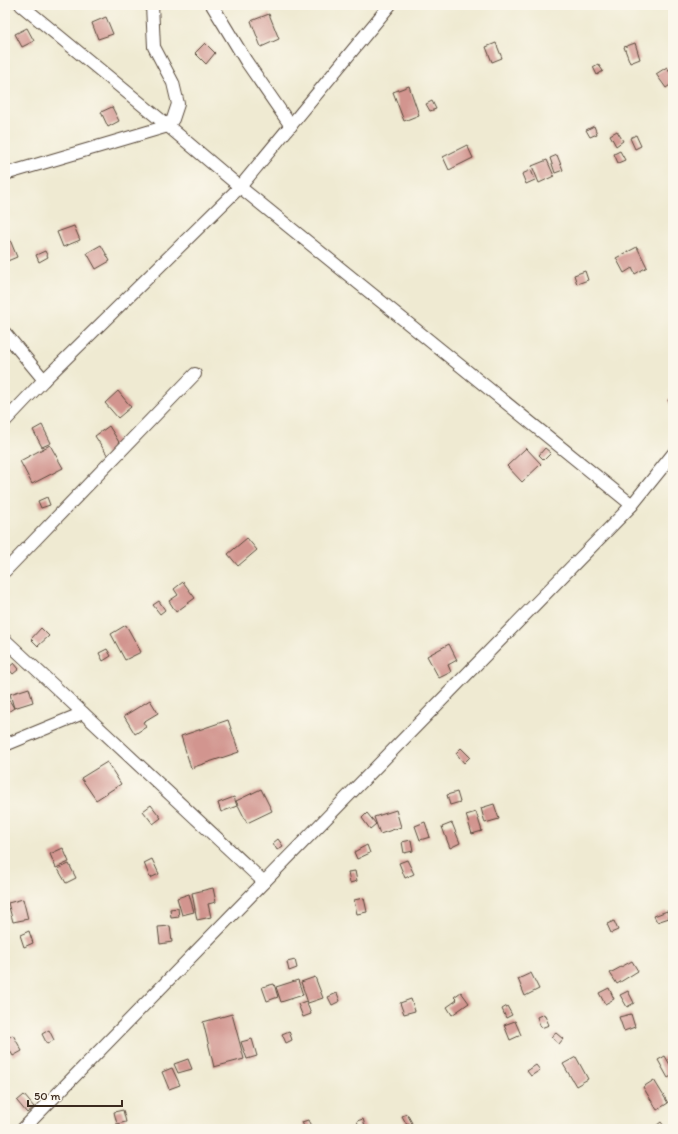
<svg xmlns="http://www.w3.org/2000/svg" width="678" height="1134" viewBox="0 0 678 1134" font-family="Itim,sans-serif">
	<style>
		.building { fill: #d2958f }
		.lines { fill: none; stroke-linecap: round; stroke-linejoin: round }
		.minor-casing { stroke: #564739; stroke-width: 14 }
		.minor { stroke: #fff; stroke-width: 12 }
	</style>
	<rect width="100%" height="100%" fill="#fbf7ec"/>
	<filter id="ink" filterUnits="userSpaceOnUse"><feTurbulence type="fractalNoise" baseFrequency=".025" numOctaves="2"/><feDisplacementMap in="SourceGraphic" scale="8" xChannelSelector="R" yChannelSelector="G"/><feConvolveMatrix kernelMatrix="1 2 1 2 8 2 1 2 1" color-interpolation-filters="sRGB"/></filter>
	<filter id="wash" filterUnits="userSpaceOnUse"><feTurbulence type="fractalNoise" baseFrequency=".012" numOctaves="4" result="noise"/><feDisplacementMap in="SourceGraphic" scale="16" xChannelSelector="R" yChannelSelector="G"/><feGaussianBlur stdDeviation="0.9" result="paint"/><feColorMatrix in="noise" values="0 0 0 0 0 0 0 0 0 0 0 0 0 0 0 0 0 1.4 0 .05"/><feComposite in="paint" operator="in"/></filter>
	<g filter="url(#wash)">
		<rect width="100%" height="100%" fill="#efead2"/>
		<g id="blocks">
			<!-- building -->
			<g class="building">
				<path d="M269,14L279,39L261,47L251,21Z"/>
				<path d="M106,17L113,34L98,39L92,23Z"/>
				<path d="M27,28L34,41L22,47L15,34Z"/>
				<path d="M205,43L215,53L206,64L195,53Z"/>
				<path d="M496,43L502,58L492,62L486,47Z"/>
				<path d="M635,43L640,59L630,63L624,47Z"/>
				<path d="M598,64L603,71L597,75L593,67Z"/>
				<path d="M667,67L673,77V83L666,88L656,74Z"/>
				<path d="M409,86L419,115L404,121L393,92Z"/>
				<path d="M432,101L436,109L430,111L426,104Z"/>
				<path d="M112,107L119,121L108,127L101,112Z"/>
				<path d="M594,126L597,134L590,137L586,130Z"/>
				<path d="M617,131L623,141L616,146L610,135Z"/>
				<path d="M636,135L641,146L635,149L630,138Z"/>
				<path d="M467,145L473,158L449,170L443,157Z"/>
				<path d="M620,151L625,160L618,163L614,154Z"/>
				<path d="M557,155L563,170L555,173L550,158Z"/>
				<path d="M547,160L554,176L539,183L532,166Z"/>
				<path d="M531,170L535,180L526,184L522,174Z"/>
				<path d="M74,226L80,240L63,247L57,232Z"/>
				<path d="M10,240L17,257L5,262V242Z"/>
				<path d="M101,245L110,261L96,269L87,253Z"/>
				<path d="M637,247L647,267L635,274L632,268L624,273L616,258Z"/>
				<path d="M45,251L48,257L39,262L36,255Z"/>
				<path d="M585,271L588,280L577,284L574,275Z"/>
				<path d="M118,391L131,407L118,418L105,403Z"/>
				<path d="M673,397V409L668,400Z"/>
				<path d="M42,425L51,443L42,447L33,430Z"/>
				<path d="M109,426L122,447L108,456L95,436Z"/>
				<path d="M50,445L63,468L32,484L20,461Z"/>
				<path d="M526,448L541,464L522,482L507,466Z"/>
				<path d="M545,448L551,453L544,460L539,455Z"/>
				<path d="M47,497L50,505L41,508L38,501Z"/>
				<path d="M247,538L257,550L238,566L228,554Z"/>
				<path d="M183,582L195,598L176,612L169,601L178,595L174,589Z"/>
				<path d="M159,601L165,610L160,614L153,605Z"/>
				<path d="M126,625L141,652L125,660L111,634Z"/>
				<path d="M41,628L49,636L38,646L31,639Z"/>
				<path d="M449,644L457,660L448,665L451,672L439,678L427,656Z"/>
				<path d="M107,649L111,656L103,661L99,653Z"/>
				<path d="M14,663L19,669L13,674L8,668Z"/>
				<path d="M29,688L33,702L14,708L10,694Z"/>
				<path d="M6,695L14,708L5,714V696Z"/>
				<path d="M150,700L158,713L143,722L146,727L135,734L124,716Z"/>
				<path d="M228,720L239,752L191,768L181,736Z"/>
				<path d="M461,748L470,757L464,763L456,753Z"/>
				<path d="M107,762L121,784L96,800L81,778Z"/>
				<path d="M261,789L272,811L247,823L236,801Z"/>
				<path d="M457,792L460,802L450,805L447,795Z"/>
				<path d="M234,797L237,806L221,812L218,803Z"/>
				<path d="M494,804L499,819L485,823L481,808Z"/>
				<path d="M151,805L161,818L153,824L143,811Z"/>
				<path d="M396,810L401,827L380,834L374,817Z"/>
				<path d="M476,812L482,831L472,834L466,815Z"/>
				<path d="M367,813L376,824L370,829L362,818Z"/>
				<path d="M425,822L430,837L420,840L415,826Z"/>
				<path d="M452,823L460,843L450,848L442,827Z"/>
				<path d="M278,839L283,846L277,850L273,843Z"/>
				<path d="M411,840L413,851L404,853L402,842Z"/>
				<path d="M367,845L370,853L357,859L354,852Z"/>
				<path d="M63,848L69,862L56,868L50,854Z"/>
				<path d="M152,859L159,874L150,878L144,863Z"/>
				<path d="M407,860L414,874L405,878L399,863Z"/>
				<path d="M69,864L76,878L66,883L58,869Z"/>
				<path d="M355,871L357,881L350,883L348,872Z"/>
				<path d="M213,888L216,902L208,904L211,917L197,920L192,893Z"/>
				<path d="M189,894L194,912L182,915L177,898Z"/>
				<path d="M364,898L367,912L357,914L354,900Z"/>
				<path d="M23,899L28,919L13,922L8,903Z"/>
				<path d="M178,908L179,917L171,918L170,909Z"/>
				<path d="M667,911L669,918L657,922L654,916Z"/>
				<path d="M614,921L618,930L611,933L607,924Z"/>
				<path d="M170,926L172,942L160,944L158,927Z"/>
				<path d="M29,931L33,943L24,947L20,935Z"/>
				<path d="M295,960L297,968L289,971L287,962Z"/>
				<path d="M632,961L638,971L617,984L610,973Z"/>
				<path d="M531,973L539,989L525,996L518,979Z"/>
				<path d="M315,977L323,998L308,1003L301,982Z"/>
				<path d="M298,980L303,995L281,1002L276,987Z"/>
				<path d="M274,984L278,997L267,1001L262,987Z"/>
				<path d="M609,988L614,999L605,1004L599,993Z"/>
				<path d="M628,991L634,1003L627,1007L620,995Z"/>
				<path d="M461,992L469,1003L452,1015L447,1007L457,1000L454,997Z"/>
				<path d="M337,993L340,1001L332,1005L328,997Z"/>
				<path d="M411,999L415,1011L404,1014L400,1003Z"/>
				<path d="M306,1001L311,1014L303,1017L298,1004Z"/>
				<path d="M507,1006L512,1015L506,1018L502,1009Z"/>
				<path d="M232,1014L244,1059L214,1067L203,1022Z"/>
				<path d="M544,1014L549,1025L541,1028L537,1017Z"/>
				<path d="M631,1014L635,1027L624,1031L619,1017Z"/>
				<path d="M515,1021L521,1035L510,1040L504,1025Z"/>
				<path d="M49,1030L54,1040L47,1044L42,1034Z"/>
				<path d="M289,1031L292,1040L286,1043L282,1034Z"/>
				<path d="M556,1033L563,1039L559,1044L551,1037Z"/>
				<path d="M13,1035L22,1051L13,1056L5,1042V1039Z"/>
				<path d="M252,1039L257,1056L247,1059L241,1042Z"/>
				<path d="M665,1056L673,1070V1075L668,1078L658,1060Z"/>
				<path d="M576,1057L588,1079L576,1086L563,1064Z"/>
				<path d="M188,1059L192,1069L178,1073L174,1064Z"/>
				<path d="M536,1065L540,1070L531,1076L527,1071Z"/>
				<path d="M172,1068L180,1085L169,1089L162,1072Z"/>
				<path d="M654,1080L668,1103L657,1110L643,1087Z"/>
				<path d="M24,1095L34,1107L27,1113L17,1101Z"/>
				<path d="M123,1110L126,1122L117,1124L114,1112Z"/>
				<path d="M407,1114L412,1123L407,1125L402,1116Z"/>
				<path d="M363,1119L366,1129H360L357,1121Z"/>
				<path d="M308,1120L312,1128L305,1129L302,1122Z"/>
				<path d="M661,1122L666,1129H652Z"/>
			</g>
		</g>
	</g>
	<g filter="url(#ink)">
		<use href="#blocks" fill-opacity="0" stroke="#564739" stroke-width="1"/>
		<g class="lines">
			<defs>
				<g id="minor">
					<path d="M21,5L168,126L240,187L632,505"/>
					<path d="M212,5L246,61L291,126"/>
					<path d="M5,174L168,126L173,119L178,104L173,83L154,47L152,5"/>
					<path d="M5,333L44,380"/>
					<path d="M5,421L44,380L240,187L390,5"/>
					<path d="M5,571L195,374"/>
					<path d="M5,640L264,882"/>
					<path d="M5,745L83,713"/>
					<path d="M23,1129L632,505L673,454"/>
				</g>
			</defs>
			<!-- minor casing -->
			<use href="#minor" class="minor-casing"/>
			<!-- minor -->
			<use href="#minor" class="minor"/>
		</g>
	</g>
	<!-- margin -->
	<rect width="678" height="1134" fill="none" stroke="#fbf7ec" stroke-width="20"/>
	<!-- scale -->
	<path d="M28 1100v6h94v-6" fill="none" stroke="#3b2a1e" stroke-width="2"/>
	<text x="34" y="1100" font-size="12" fill="#3b2a1e" stroke="#fbf7ec" stroke-width="3" paint-order="stroke">50 m</text>
</svg>
